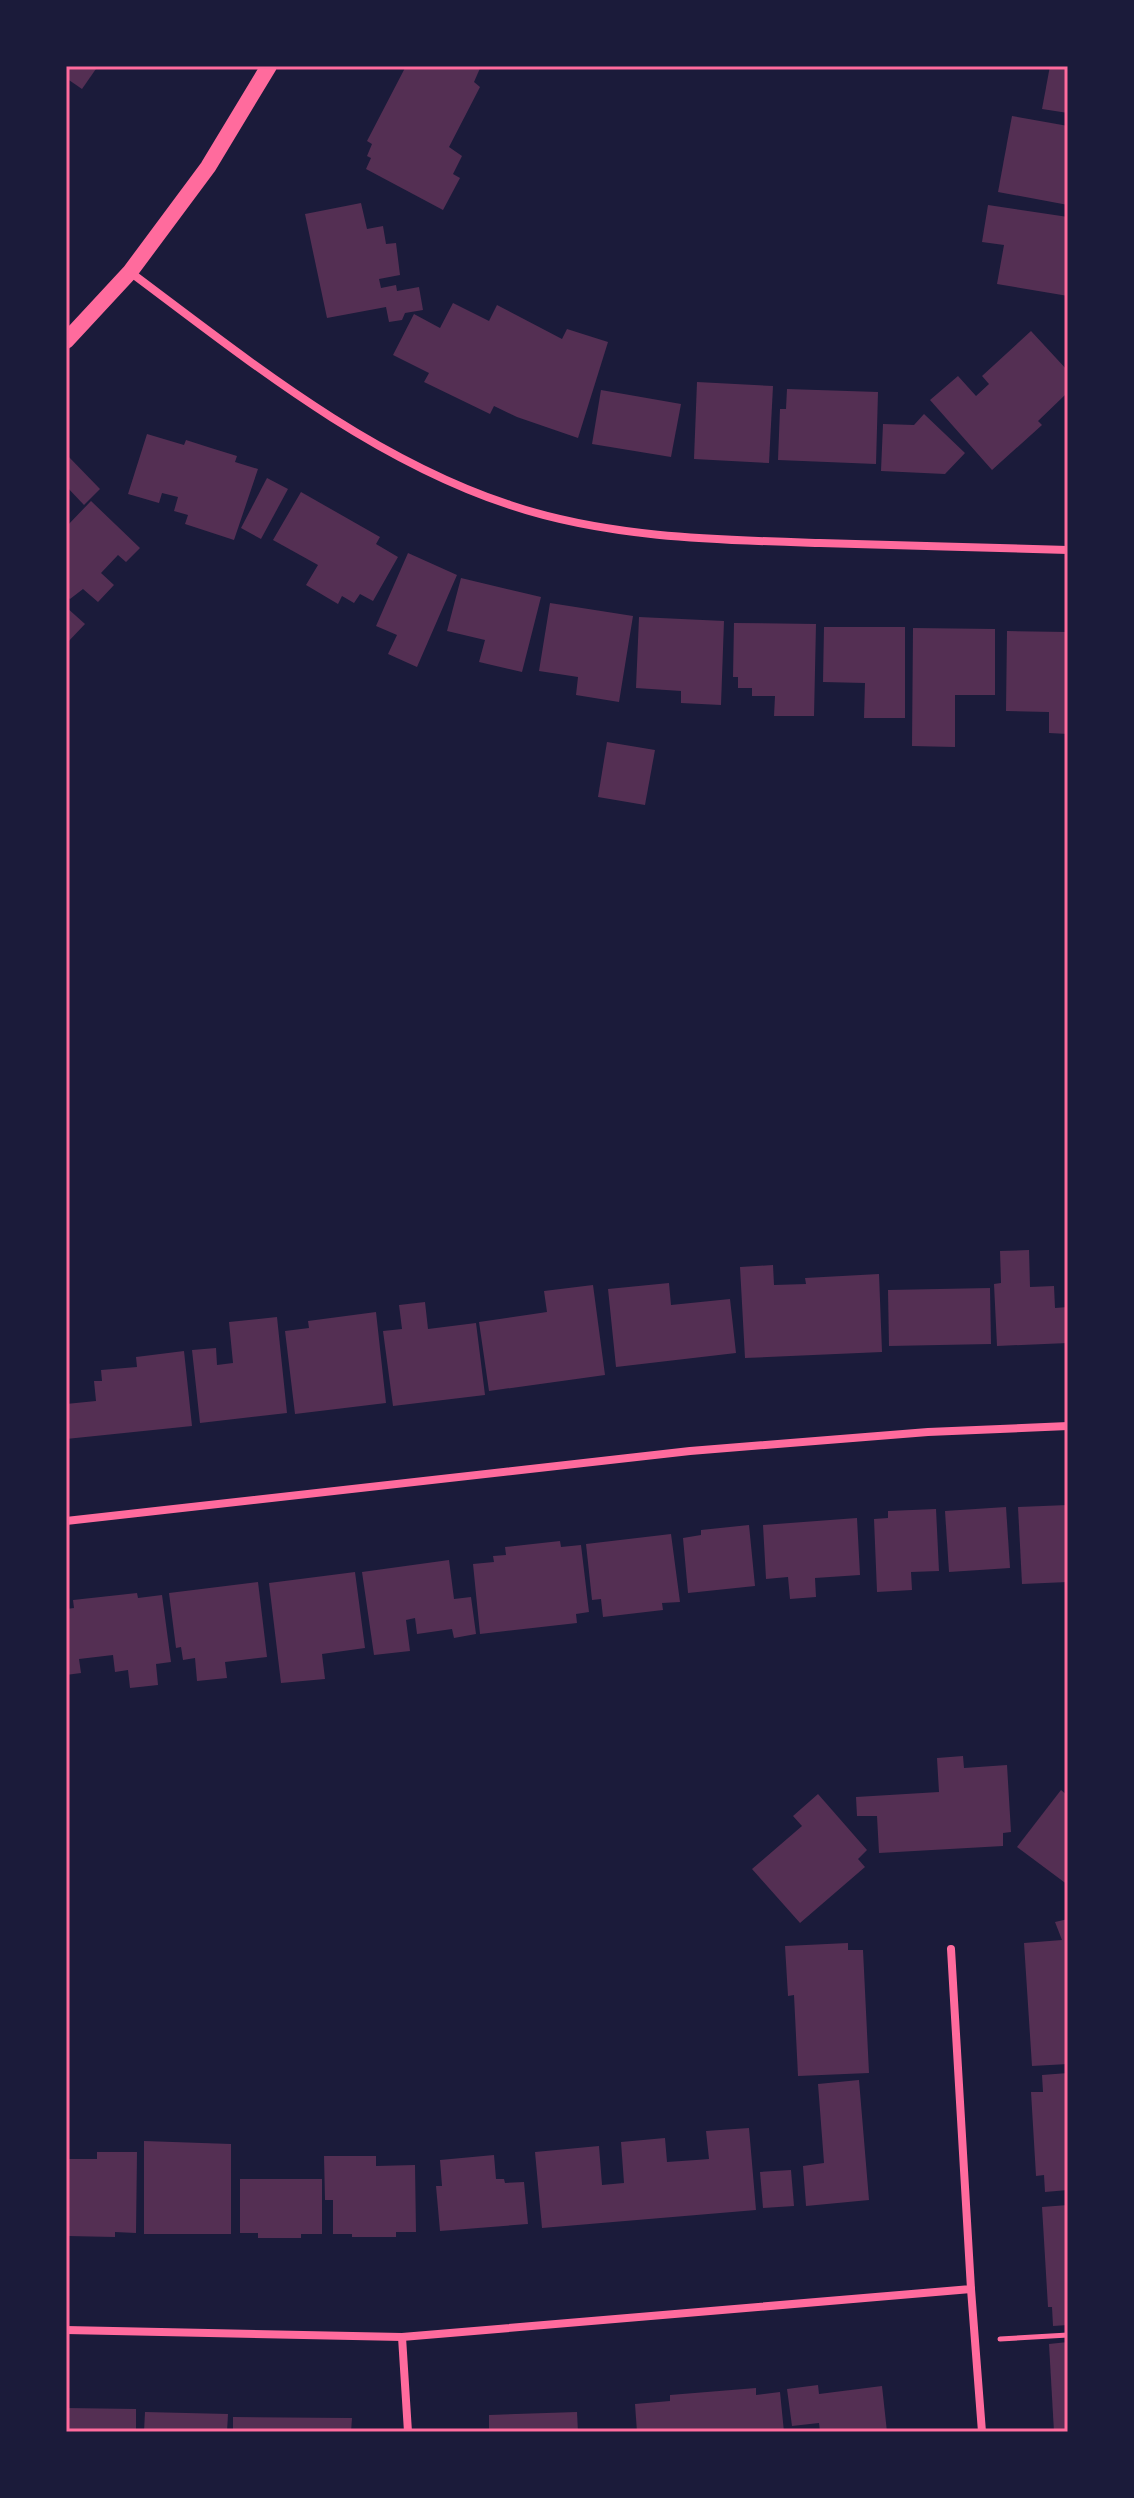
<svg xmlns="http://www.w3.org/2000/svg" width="1134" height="2498" viewBox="0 0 1134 2498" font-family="'Asap Condensed',sans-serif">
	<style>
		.building { fill: #542f53 }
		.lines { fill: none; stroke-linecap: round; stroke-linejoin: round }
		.path { stroke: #ff6b9d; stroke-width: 5 }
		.minor { stroke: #ff6b9d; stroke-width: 8 }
		.secondary { stroke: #ff6b9d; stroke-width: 16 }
		.neatline { fill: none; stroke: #ff6b9d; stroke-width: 3 }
	</style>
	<rect width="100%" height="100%" fill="#1b1b3a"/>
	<!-- building -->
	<g class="building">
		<path d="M66,66H98L82,89L66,78Z"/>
		<path d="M406,66H481L474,82L480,87L449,147L462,156L453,174L460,178L443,210L366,169L371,158L367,156L372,144L367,141Z"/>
		<path d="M1050,66H1068V113L1042,109Z"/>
		<path d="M1012,116L1068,126V205L998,192Z"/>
		<path d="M361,203L367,229L383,226L386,244L396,243L400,275L379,279L381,288L396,285L397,291L419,287L423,310L405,313L402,320L389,322L386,307L327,318L305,214Z"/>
		<path d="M988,205L1068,217V296L997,284L1004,245L982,242Z"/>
		<path d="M453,303L489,321L497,305L562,339L567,329L608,342L578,438L517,417L494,406L490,414L424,382L429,373L393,355L414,314L440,328Z"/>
		<path d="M1031,331L1068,371L1065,395L1038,421L1042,425L992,470L930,400L958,376L976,396L989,384L982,376Z"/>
		<path d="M697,382L773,386L769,463L694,459Z"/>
		<path d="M787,389L878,392L876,464L778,460L780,409H786Z"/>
		<path d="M601,390L681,404L671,457L592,444Z"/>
		<path d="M924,414L965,453L945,474L881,471L883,424L914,425Z"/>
		<path d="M147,434L184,445L186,440L211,448L237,456L235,462L258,469L234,540L185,524L188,515L174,511L178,497L162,493L159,503L128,494Z"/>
		<path d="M66,454L100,489L84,505L66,486Z"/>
		<path d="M267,478L288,489L261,539L241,528Z"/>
		<path d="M301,492L380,537L376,544L398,557L373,601L360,594L354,603L342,596L338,604L306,585L318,565L273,540Z"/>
		<path d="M91,501L140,548L126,562L118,555L101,573L114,585L98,602L83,589L70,599L66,596V527Z"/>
		<path d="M408,553L457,575L417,667L388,654L397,635L376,626Z"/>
		<path d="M461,578L541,597L522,672L479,662L485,640L447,631Z"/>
		<path d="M550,603L633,616L619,702L576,695L578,677L539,671Z"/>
		<path d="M66,607L85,624L66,644Z"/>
		<path d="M639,617L724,621L721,705L681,703V691L636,688Z"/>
		<path d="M734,623L816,624L814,716H774L775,696H752V688H738V677H733Z"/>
		<path d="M824,627H905V718H864L865,683L823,682Z"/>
		<path d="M913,628L995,629V695H955V747L912,746Z"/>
		<path d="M1007,631L1068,632V734L1049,733V712L1006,711Z"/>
		<path d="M607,742L655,750L645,805L598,797Z"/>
		<path d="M1029,1250L1030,1287L1054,1286L1055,1308L1068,1307V1343L997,1346L994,1284L1001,1283L1000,1251Z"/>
		<path d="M773,1265L774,1285L806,1284L805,1278L879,1274L882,1352L745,1358L740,1267Z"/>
		<path d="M669,1283L671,1305L730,1299L736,1353L616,1367L608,1289Z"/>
		<path d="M593,1285L605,1375L489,1391L479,1322L547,1312L544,1291Z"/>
		<path d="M990,1288L991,1344L889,1346L888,1290Z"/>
		<path d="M425,1302L428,1329L476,1323L485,1395L393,1406L383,1331L402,1329L399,1305Z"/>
		<path d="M376,1312L386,1403L295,1414L285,1331L309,1328L308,1321Z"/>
		<path d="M277,1317L287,1413L200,1423L192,1350L216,1348L217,1365L233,1363L229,1322Z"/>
		<path d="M184,1351L192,1426L66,1439V1404L96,1401L94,1381H102L101,1370L137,1367L136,1357Z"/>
		<path d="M1068,1505V1582L1022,1584L1018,1507Z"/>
		<path d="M1006,1507L1010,1568L949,1572L945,1511Z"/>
		<path d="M936,1509L939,1571L911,1572L912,1590L877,1592L874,1519L888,1518V1511Z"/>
		<path d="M857,1518L860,1575L815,1578L816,1597L790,1599L788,1577L766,1579L763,1525Z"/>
		<path d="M749,1525L755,1586L688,1593L683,1538L701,1535V1530Z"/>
		<path d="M671,1534L680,1602L662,1603L663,1610L603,1617L601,1599L592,1600L586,1544Z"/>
		<path d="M560,1541L561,1547L581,1545L589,1612L576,1614L577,1623L480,1634L473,1564L494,1562L493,1556L506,1555L505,1547Z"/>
		<path d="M449,1560L454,1599L471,1597L476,1634L454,1638L452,1629L417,1634L415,1618L406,1620L410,1651L374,1655L362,1572Z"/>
		<path d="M355,1572L365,1648L322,1654L325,1679L281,1683L269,1583Z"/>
		<path d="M258,1582L267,1657L225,1662L227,1678L197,1681L195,1658L183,1660L181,1647L176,1648L169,1593Z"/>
		<path d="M137,1593L138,1598L162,1595L171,1662L156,1664L158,1685L130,1688L128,1670L115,1672L113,1655L79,1659L81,1673L66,1675V1609L74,1608L73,1600Z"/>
		<path d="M963,1756L964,1768L1007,1765L1011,1832L1003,1833V1846L879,1853L877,1816H857L856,1797L939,1792L937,1758Z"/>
		<path d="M1061,1790L1068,1796V1885L1017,1847Z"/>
		<path d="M818,1794L867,1850L858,1859L865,1867L800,1923L752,1869L802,1826L793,1816Z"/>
		<path d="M1068,1919V2064L1032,2066L1024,1943L1062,1940L1055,1922Z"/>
		<path d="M848,1943V1950H863L869,2073L798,2076L794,1995L788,1996L785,1946Z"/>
		<path d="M1068,2073V2190L1045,2192L1044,2175L1036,2176L1031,2092H1043L1042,2075Z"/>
		<path d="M859,2080L869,2200L806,2206L803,2166L824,2163L818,2084Z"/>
		<path d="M749,2128L756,2210L542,2228L535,2152L599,2146L602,2185L624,2183L621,2142L665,2138L667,2162L696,2160L709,2159L706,2131Z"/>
		<path d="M144,2141L231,2144V2234H144Z"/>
		<path d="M97,2152H137L136,2233L115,2232V2237L68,2236L66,2159H97Z"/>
		<path d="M494,2155L496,2179H504L505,2183L524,2182L528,2224L440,2231L436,2186H442L440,2160Z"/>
		<path d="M324,2156H376V2166L415,2165L416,2232H396V2237H352V2234H333V2200H325Z"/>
		<path d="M791,2170L794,2206L763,2208L760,2172Z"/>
		<path d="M240,2179H322V2234H301V2238H258V2233H240Z"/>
		<path d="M1068,2205V2325L1053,2326L1052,2307H1048L1042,2207Z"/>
		<path d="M1068,2342V2432H1054L1049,2344Z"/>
		<path d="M818,2385L819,2394L882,2386L887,2432H820L819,2423L792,2426L787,2389Z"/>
		<path d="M756,2388V2395L780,2392L784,2432H637L635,2404L670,2401V2395Z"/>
		<path d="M66,2408L136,2409V2432H66Z"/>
		<path d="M145,2412L228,2414L227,2432H144Z"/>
		<path d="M577,2412L578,2432H489V2415Z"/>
		<path d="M233,2417L352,2418L351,2432H233Z"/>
	</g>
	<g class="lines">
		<!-- path -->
		<path class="path" d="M1000,2339L1068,2335"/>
		<!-- minor -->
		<g class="minor">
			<path d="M130,272C248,360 368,458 510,505C608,538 717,540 820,543C903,545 985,548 1068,550"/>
			<path d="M66,1521L690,1451L928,1432L1068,1426"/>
			<path d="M971,2289L982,2432"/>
			<path d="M66,2330L402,2337L971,2289L951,1949"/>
			<path d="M402,2337L408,2432"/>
		</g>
		<!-- secondary -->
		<path class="secondary" d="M66,341L130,272L208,167L269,66"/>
	</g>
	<!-- border -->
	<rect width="1134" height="2498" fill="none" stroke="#1b1b3a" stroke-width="136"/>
	<rect x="68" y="68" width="998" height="2362" class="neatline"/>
</svg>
